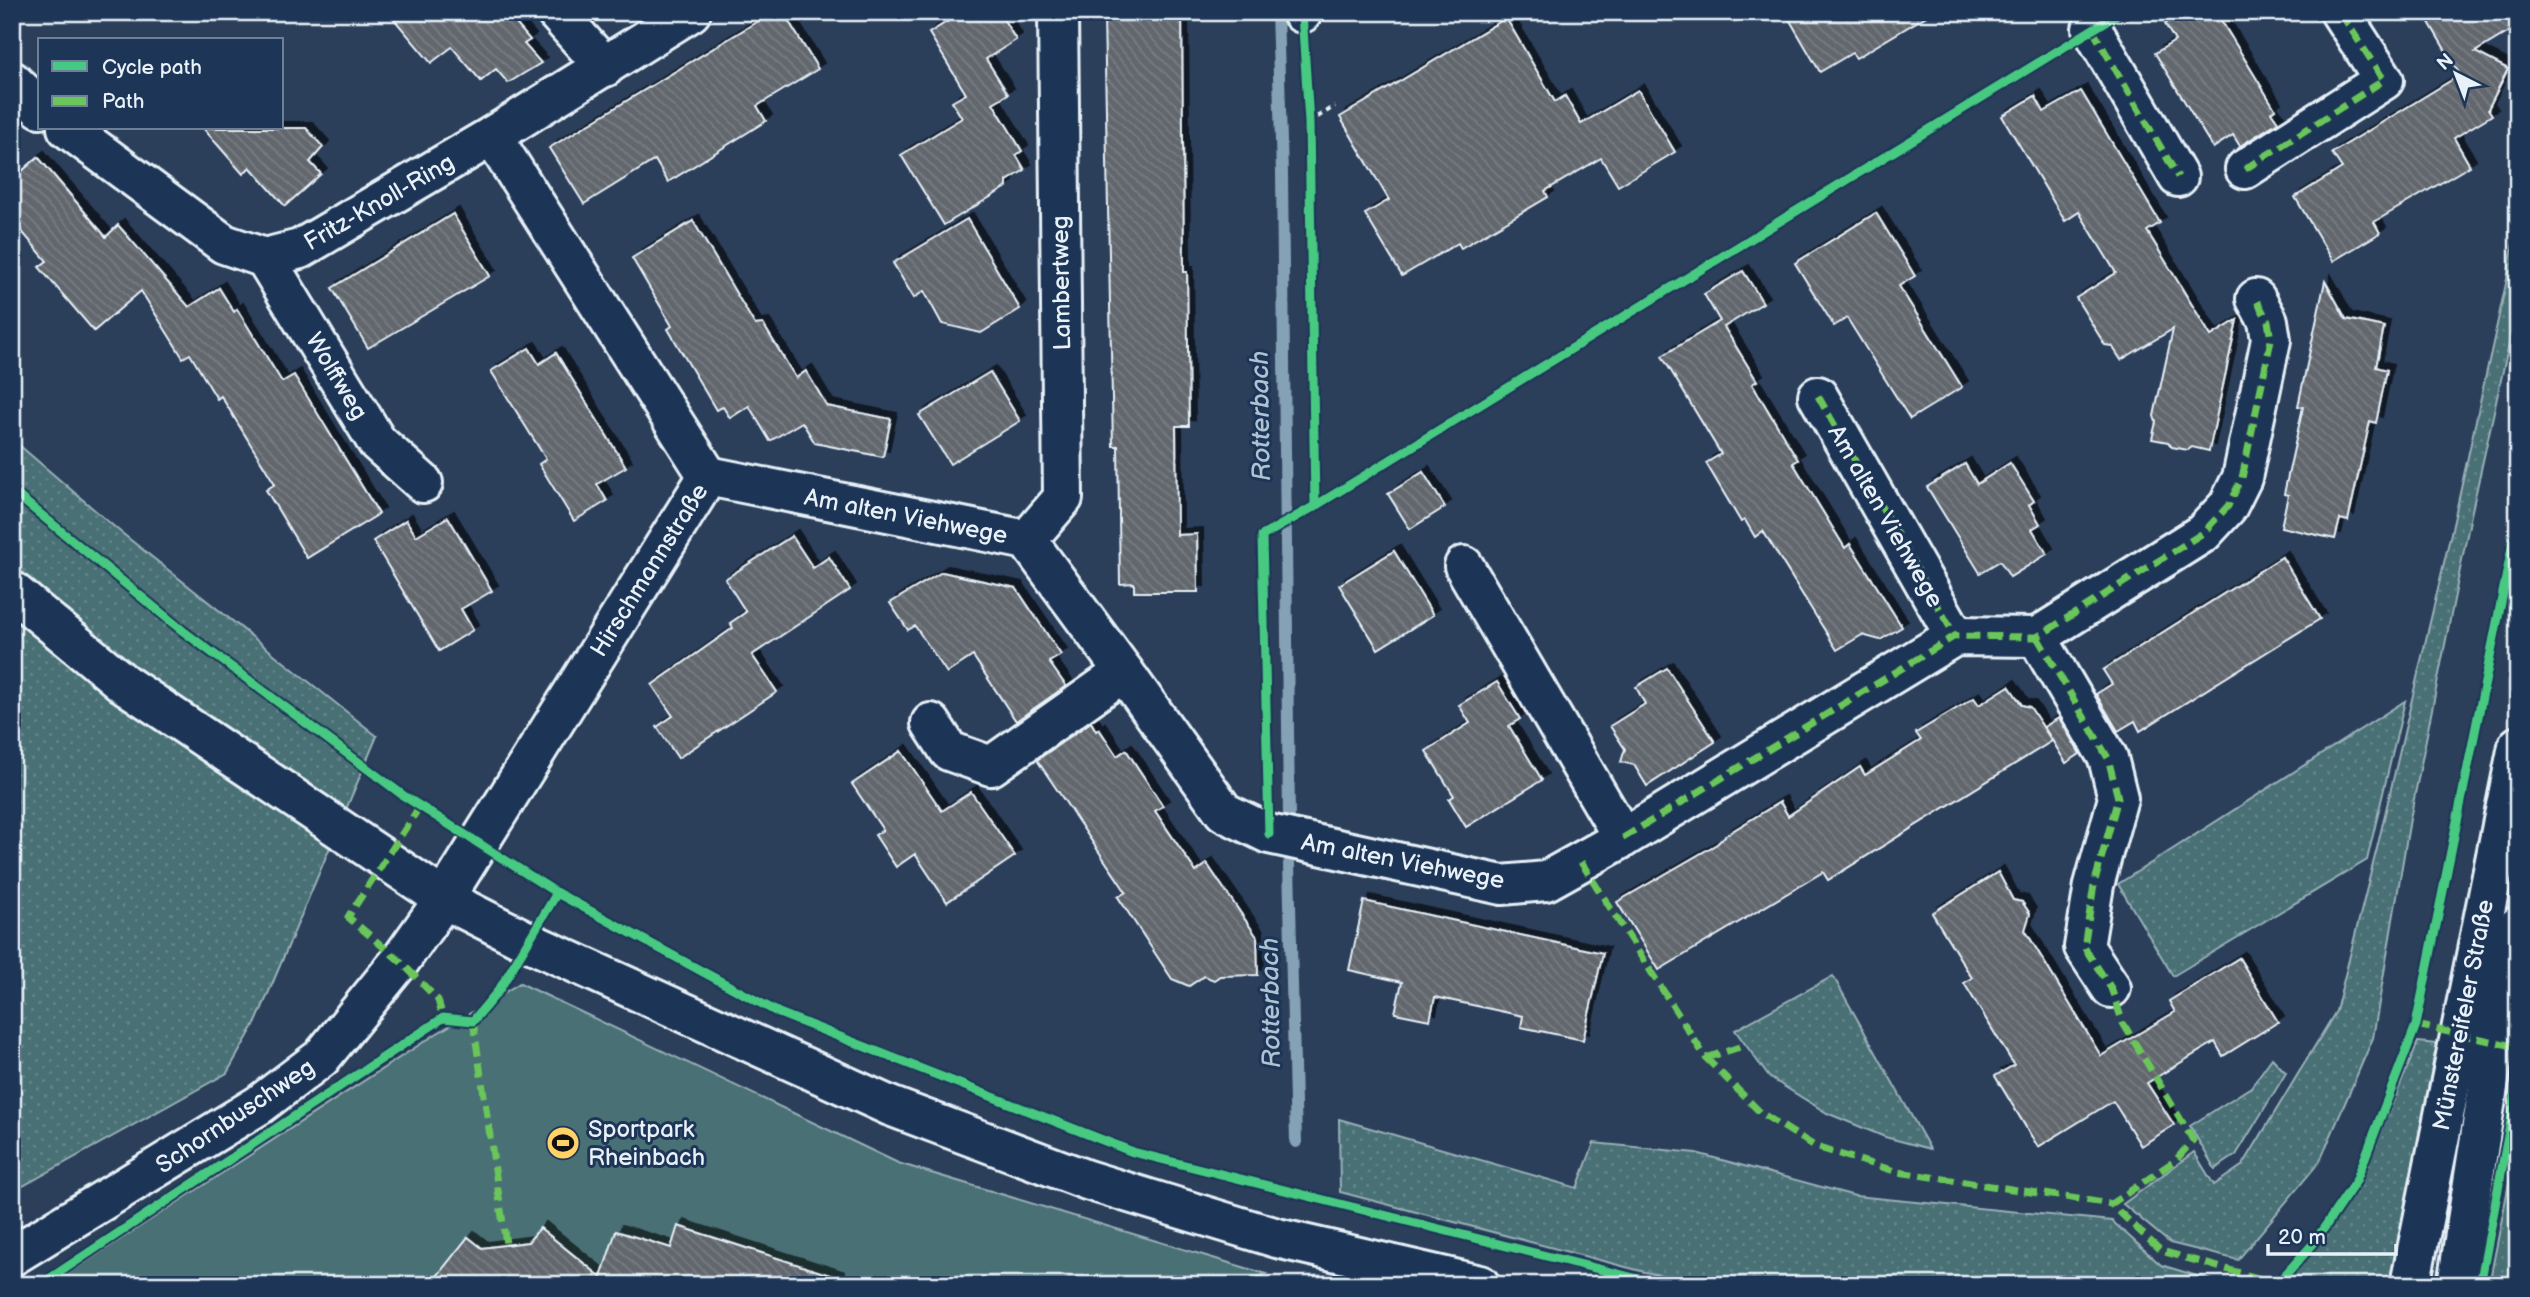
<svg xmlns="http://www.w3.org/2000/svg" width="2530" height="1297" viewBox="0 0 2530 1297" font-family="'Balsamiq Sans',sans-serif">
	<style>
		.green { fill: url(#green-dots); stroke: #98b0b6; stroke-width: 2 }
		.pitch { fill: #487075; stroke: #98b0b6; stroke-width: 2 }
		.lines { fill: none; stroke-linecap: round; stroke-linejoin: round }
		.stream { stroke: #84a1b6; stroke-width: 12 }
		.building { fill: url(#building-back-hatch); stroke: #e8f1f8; stroke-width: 2; filter: url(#shadow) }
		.minor-casing { stroke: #e8f1f8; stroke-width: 44 }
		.major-casing { stroke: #e8f1f8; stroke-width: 44 }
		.path { stroke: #e8f1f8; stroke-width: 4.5; stroke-dasharray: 5 5; stroke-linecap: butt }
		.minor { stroke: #1d3557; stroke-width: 38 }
		.major { stroke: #1d3557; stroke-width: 38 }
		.quiet { stroke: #6ac65a; stroke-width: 7; stroke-dasharray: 14 7; stroke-linecap: butt }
		.cycleway-casing { stroke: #1d3557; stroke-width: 13 }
		.cycleway { stroke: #46c982; stroke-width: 9 }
		.labels { text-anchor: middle; stroke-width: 6; stroke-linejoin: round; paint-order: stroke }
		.street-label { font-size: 24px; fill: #e8f1f8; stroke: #1d3557 }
		.poi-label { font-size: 24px; fill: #e8f1f8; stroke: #1d3557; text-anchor: start }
		.water-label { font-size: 26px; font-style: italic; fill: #aec2d2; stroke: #1d3557 }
	</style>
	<defs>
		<pattern id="green-dots" width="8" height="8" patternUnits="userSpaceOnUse" patternTransform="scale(1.75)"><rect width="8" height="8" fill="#487075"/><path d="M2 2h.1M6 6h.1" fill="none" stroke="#628589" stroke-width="1.8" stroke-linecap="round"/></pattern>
		<pattern id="building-back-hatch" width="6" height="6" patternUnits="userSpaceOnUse" patternTransform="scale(1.75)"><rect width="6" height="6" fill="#62666d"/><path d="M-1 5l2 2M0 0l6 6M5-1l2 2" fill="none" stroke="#787c83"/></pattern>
		<filter id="shadow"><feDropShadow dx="6" dy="-6" stdDeviation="0" flood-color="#0009"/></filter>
	</defs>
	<rect width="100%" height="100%" fill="#2b3f5b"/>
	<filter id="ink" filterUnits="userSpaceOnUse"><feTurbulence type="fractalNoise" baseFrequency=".0143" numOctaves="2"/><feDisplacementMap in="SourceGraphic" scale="14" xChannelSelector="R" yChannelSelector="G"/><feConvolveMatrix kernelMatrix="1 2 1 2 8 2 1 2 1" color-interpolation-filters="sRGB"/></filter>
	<g filter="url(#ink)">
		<!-- green -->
		<g class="green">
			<path d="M2518,216V303L2471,515L2410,819L2373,1038L2320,1161L2238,1260L2170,1243L2123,1204L2194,1152L2214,1185L2243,1165L2336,1011L2378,844L2455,516L2507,279Z"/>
			<path d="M12,439L118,530L377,736L257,1020L227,1073L12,1192Z"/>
			<path d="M2405,701L2367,860L2173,976L2118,884Z"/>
			<path d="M1833,976L1930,1149L1885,1137L1827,1113L1769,1077L1735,1030Z"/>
			<path d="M2418,1042L2447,1045L2404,1285H2279L2315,1247L2359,1184Z"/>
			<path d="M2272,1058L2286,1073L2236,1155L2215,1169L2190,1126L2251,1087Z"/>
			<path d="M1339,1119L1577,1188L1594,1143L1696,1153L1855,1196L2112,1221L2161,1265L2227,1285H1714L1645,1272L1340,1192Z"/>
			<path d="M2518,1137V1285H2489Z"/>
		</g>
		<!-- pitch -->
		<path class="pitch" d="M520,983L898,1163L1266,1274L1242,1285H50L436,1034Z"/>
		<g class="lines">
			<!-- stream -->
			<g class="stream">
				<path d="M1277,12L1282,173L1289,819"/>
				<path d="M1289,864L1296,1142"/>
			</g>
		</g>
		<!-- building -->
		<g class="building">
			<path d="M388,12H506L530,40L524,44L541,63L508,83L496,69L481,81L452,47L431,63Z"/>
			<path d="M773,12H783L818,69L757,106L766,121L668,182L655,160L584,204L549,148Z"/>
			<path d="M963,12H999L1016,40L986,59L1008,94L993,103L1022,151L1016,155L1025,170L1007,181V187L944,225L901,155L962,118L952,102L966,94L929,33Z"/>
			<path d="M1111,12H1182L1184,272H1187L1189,426H1176L1177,535L1197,534L1198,592H1134V583L1120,584L1118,446H1113L1104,17L1111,16Z"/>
			<path d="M1785,12H1933L1856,58L1852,53L1820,72Z"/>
			<path d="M2184,12H2216L2275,109L2271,112L2278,122L2240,146L2233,135L2213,148L2155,53L2175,41L2165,24Z"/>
			<path d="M2423,12H2518V26L2475,52L2508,69L2488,109L2492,115L2454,138L2470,166L2374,222L2380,233L2333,261L2295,197L2342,168L2332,153L2460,75Z"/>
			<path d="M1506,18L1555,102L1565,96L1581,124L1638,90L1675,152L1618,186L1601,158L1545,191L1548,197L1504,223L1461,248L1458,243L1402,276L1365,214L1389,200L1340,117Z"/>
			<path d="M2081,91L2160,223L2147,231L2211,336L2237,320L2209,451L2192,447L2188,450L2172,447L2168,442L2152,439L2156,422L2154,416L2173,329L2121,360L2112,346L2105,345L2076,298L2116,273L2079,212L2065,221L2002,116L2035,96L2044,112Z"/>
			<path d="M203,128H306L323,147L310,162L321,174L285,206L250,167L243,174Z"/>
			<path d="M38,157L106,237L118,225L189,307L219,288L234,312L237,309L282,382L294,375L379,514L307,558L266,490L275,484L221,396L217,399L190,354L183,358L141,291L94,331L39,267L47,261L12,220V180Z"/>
			<path d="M1876,213L1915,276L1899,286L1962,387L1910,419L1847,318L1834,326L1795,263Z"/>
			<path d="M453,214L490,276L368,348L332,288Z"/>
			<path d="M967,219L1020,309L981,333L942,324L924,291L914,298L893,263Z"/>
			<path d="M693,221L755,325L763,324L796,378L806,371L827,406L891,419L883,457L815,443L802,422L770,441L749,406L730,418L723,407L716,410L668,329L672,326L632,258Z"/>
			<path d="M1743,271L1763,303L1724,327L1757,381L1752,384L1798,460L1793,463L1845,548L1850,544L1902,627L1880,640L1862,635L1837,650L1763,531L1755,537L1745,520L1741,522L1706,463L1721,454L1662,356L1720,321L1704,294Z"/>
			<path d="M2325,281L2346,319L2384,327L2376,367L2387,370L2376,423L2370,421L2348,521L2340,519L2335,539L2281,527L2288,495L2284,494L2303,407L2298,406Z"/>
			<path d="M529,348L539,364L556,353L626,467L597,484L607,501L574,521L539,464L546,459L491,371Z"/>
			<path d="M990,372L1020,421L950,464L919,415Z"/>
			<path d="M2010,463L2034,501L2029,505L2040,524L2032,529L2047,554L2010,577L2000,561L1980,573L1927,487L1965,464L1977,484Z"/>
			<path d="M1423,472L1445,507L1410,529L1388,494Z"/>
			<path d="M448,517L492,591L461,609L473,630L439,651L373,541L406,520L416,536Z"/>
			<path d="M792,536L813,568L829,557L850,590L752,655L777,692L678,758L657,727L673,716L652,685L733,628L730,623L746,612L725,579Z"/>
			<path d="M1394,551L1433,615L1378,649L1339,585Z"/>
			<path d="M2282,557L2320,619L2140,731L2135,721L2118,731L2096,694L2112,684L2103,670Z"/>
			<path d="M942,572L1016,588L1061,655L1049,662L1066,686L1016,721L973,656L947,673L915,626L908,630L890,603Z"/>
			<path d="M1667,668L1715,742L1647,786L1634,765L1621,762L1625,749L1610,726L1645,704L1636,687Z"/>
			<path d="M1497,682L1520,719L1509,726L1542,780L1466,827L1449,799L1454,796L1426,751L1470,723L1459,705Z"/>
			<path d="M2009,686L2022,705L2030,707L2052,741L1828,880L1823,872L1659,970L1617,902L1717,844L1726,835L1780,802L1788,816L1860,767L1865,775L1921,740L1916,733L1974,698L1979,705Z"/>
			<path d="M2059,718L2080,754L2066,763L2044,727Z"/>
			<path d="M1091,722L1096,731L1099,729L1117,756L1126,750L1163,806L1155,811L1196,872L1207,864L1257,937L1258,975L1220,976L1214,980L1204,976L1189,986L1172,979L1118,897L1126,892L1037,760Z"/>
			<path d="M901,751L942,811L971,792L1015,856L947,902L915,854L896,867L875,835L883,830L852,784Z"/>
			<path d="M1998,872L2013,900L2022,902L2030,914L2025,930L2101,1056L2175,1012L2169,1001L2239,958L2278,1022L2223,1056L2215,1042L2147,1083L2174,1125L2141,1146L2113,1101L2038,1147L1995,1076L2014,1065L1964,983L1972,978L1932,913Z"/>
			<path d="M1364,901L1603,953L1583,1040L1521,1027L1523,1016L1435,997L1430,1020L1395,1013L1402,982L1349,970Z"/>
			<path d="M678,1226L839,1278L838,1285H430L468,1237L482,1248L528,1242L540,1228L601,1277L616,1231L671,1248Z"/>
		</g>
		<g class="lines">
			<defs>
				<g id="minor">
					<path d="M556,12L605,67"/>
					<path d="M1302,12V13"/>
					<path d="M2092,29L2178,177"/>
					<path d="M12,81L40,108"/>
					<path d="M67,128L224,244L265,258L300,249L492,136L691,12"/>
					<path d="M492,136L708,476"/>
					<path d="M2245,169L2384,80L2340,12"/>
					<path d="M265,258L377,442L423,483"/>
					<path d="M1818,396L1955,636"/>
					<path d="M708,476L1027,540L1124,672L1224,812L1269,834L1502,885L1546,881L1623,838L1955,636L2037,637L2203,533L2228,506L2242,478L2271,340L2268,321L2256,299"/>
					<path d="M1027,540L1063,498L1058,12"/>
					<path d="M1464,566L1623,838"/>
					<path d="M2037,637L2108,758L2118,798L2094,885L2084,947L2111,988"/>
					<path d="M931,723L949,751L991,766L1124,672"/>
					<path d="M12,1256L259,1105L321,1058L400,961L444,899L708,476"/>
				</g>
				<g id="major">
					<path d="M12,591L123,683L444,899L527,941L890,1106L1087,1180L1277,1238L1480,1285"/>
					<path d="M2410,1285L2518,746"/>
					<path d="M2457,1285L2495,1042L2518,926"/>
				</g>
			</defs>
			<!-- minor casing -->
			<use href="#minor" class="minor-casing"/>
			<!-- major casing -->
			<use href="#major" class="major-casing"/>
			<!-- path -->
			<path class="path" d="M1309,122L1335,106"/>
			<!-- minor -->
			<use href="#minor" class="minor"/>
			<!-- major -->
			<use href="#major" class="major"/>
			<!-- quiet -->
			<g class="quiet">
				<path d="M2092,29L2178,177"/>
				<path d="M2245,169L2384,80L2340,12"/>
				<path d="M1818,396L1955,636"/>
				<path d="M2037,637L2108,758L2118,798L2094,885L2084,947L2111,988L2123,1023L2193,1140L2176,1160L2111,1204L2161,1251L2276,1283"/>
				<path d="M420,806L348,917L400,961L438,1000L443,1018"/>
				<path d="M1623,838L1955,636L2037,637L2203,533L2228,506L2242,478L2271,340L2268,321L2256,299"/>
				<path d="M1581,862L1706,1058L1761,1113L1816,1147L1898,1172L2111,1204"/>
				<path d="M473,1021L506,1244"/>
				<path d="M2416,1025L2518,1047"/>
				<path d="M1706,1058L1746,1045"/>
			</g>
			<defs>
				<g id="cycleway">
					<path d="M1302,13L1309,122L1315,506L2121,12"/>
					<path d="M12,491L183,631L404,796L557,893L779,1013L1133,1152L1662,1285"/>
					<path d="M1269,834L1262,536L1315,506"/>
					<path d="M40,1285L443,1018L473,1021L499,990L557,893"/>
					<path d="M2276,1285L2313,1244L2356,1181L2416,1025L2518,518"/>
					<path d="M2480,1285L2518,1083"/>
				</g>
			</defs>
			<!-- cycleway casing -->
			<use href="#cycleway" class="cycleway-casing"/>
			<!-- cycleway -->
			<use href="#cycleway" class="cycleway"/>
		</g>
	</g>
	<!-- icons -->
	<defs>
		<symbol id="stadium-disc" viewBox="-11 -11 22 22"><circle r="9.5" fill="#ffd166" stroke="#1d3557"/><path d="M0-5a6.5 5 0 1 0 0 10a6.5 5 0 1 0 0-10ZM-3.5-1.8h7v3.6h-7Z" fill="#111"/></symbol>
	</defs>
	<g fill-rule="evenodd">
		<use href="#stadium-disc" x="544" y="1124" width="38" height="38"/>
	</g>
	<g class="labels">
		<!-- street labels -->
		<g class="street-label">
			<text transform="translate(379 202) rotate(-30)" y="8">Fritz-Knoll-Ring</text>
			<text transform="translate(1061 283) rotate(-91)" y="8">Lambertweg</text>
			<text transform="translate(337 376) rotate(59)" y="8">Wolffweg</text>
			<text transform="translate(906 516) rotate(11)" y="8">Am alten Viehwege</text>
			<text transform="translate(1886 516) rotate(60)" y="8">Am alten Viehwege</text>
			<text transform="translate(649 570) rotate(-58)" y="8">Hirschmannstraße</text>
			<text transform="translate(1403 861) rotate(11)" y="8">Am alten Viehwege</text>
			<text transform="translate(2463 1015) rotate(-79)" y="8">Münstereifeler Straße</text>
			<text transform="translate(235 1116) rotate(-34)" y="8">Schornbuschweg</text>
		</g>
		<!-- poi labels -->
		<g class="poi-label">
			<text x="588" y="1137">Sportpark<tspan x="588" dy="28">Rheinbach</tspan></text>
		</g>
		<!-- water labels -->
		<g class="water-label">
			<text transform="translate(1260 416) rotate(-91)" y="9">Rotterbach</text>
			<text transform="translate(1270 1003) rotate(-91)" y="9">Rotterbach</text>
		</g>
	</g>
	<!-- margin -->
	<rect width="2530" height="1297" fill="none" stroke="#1d3557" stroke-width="42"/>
	<rect x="21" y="21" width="2488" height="1255" fill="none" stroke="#e8f1f8" stroke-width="2.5" filter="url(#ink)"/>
	<!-- legend -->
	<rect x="38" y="38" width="245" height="91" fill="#1d3557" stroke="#6e8097" stroke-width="2"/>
	<rect x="52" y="61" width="35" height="10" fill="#46c982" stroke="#6e8097" stroke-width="2"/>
	<text x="102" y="74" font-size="21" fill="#e8f1f8">Cycle path</text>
	<rect x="52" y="96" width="35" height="10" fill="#6ac65a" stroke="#6e8097" stroke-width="2"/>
	<text x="102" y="108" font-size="21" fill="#e8f1f8">Path</text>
	<!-- north arrow -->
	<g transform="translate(2456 74) rotate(318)" stroke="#1d3557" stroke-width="5" paint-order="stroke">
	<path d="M0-5L12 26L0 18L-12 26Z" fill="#e8f1f8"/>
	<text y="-10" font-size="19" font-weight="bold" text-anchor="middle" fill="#e8f1f8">N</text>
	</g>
	<!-- scale -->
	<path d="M2268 1244v10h128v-10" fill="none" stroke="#e8f1f8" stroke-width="3.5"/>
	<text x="2278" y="1244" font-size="21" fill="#e8f1f8" stroke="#1d3557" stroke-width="5" paint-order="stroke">20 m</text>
</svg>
